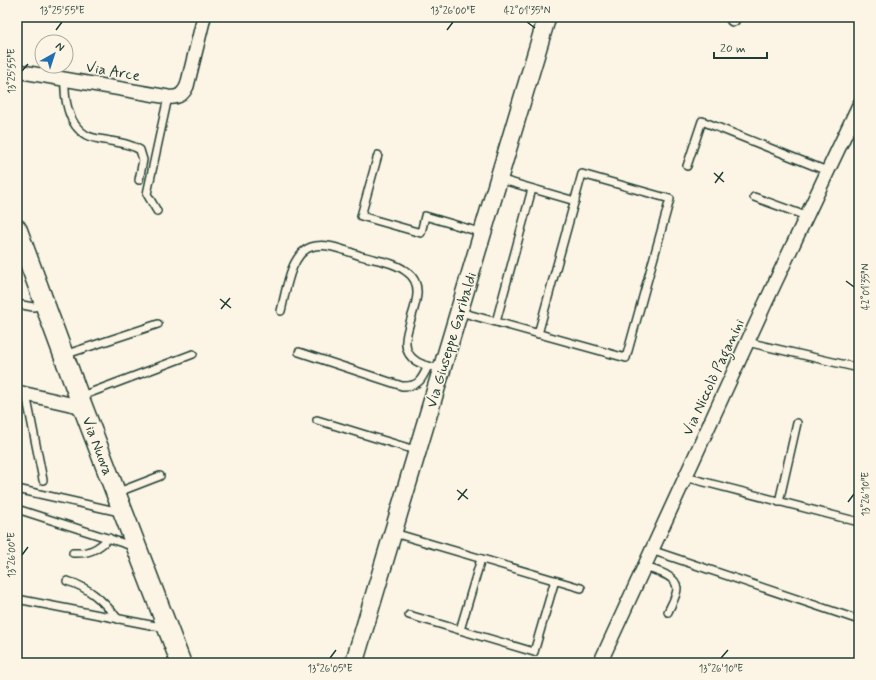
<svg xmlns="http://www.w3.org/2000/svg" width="876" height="680" viewBox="0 0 876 680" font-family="Mynerve,sans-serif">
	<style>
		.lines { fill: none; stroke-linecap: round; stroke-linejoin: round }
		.service-casing { stroke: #1f3d34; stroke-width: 10 }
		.minor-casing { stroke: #1f3d34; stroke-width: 16 }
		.tertiary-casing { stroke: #1f3d34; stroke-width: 20 }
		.secondary-casing { stroke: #1f3d34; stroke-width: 22 }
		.service { stroke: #fcf5e5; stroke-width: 7 }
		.minor { stroke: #fcf5e5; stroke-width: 13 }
		.tertiary { stroke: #fcf5e5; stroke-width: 17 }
		.secondary { stroke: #fcf5e5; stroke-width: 19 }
		.ticks { fill: none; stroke: #1f3d34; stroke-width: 1.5 }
		.labels { text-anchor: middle; stroke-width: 3; stroke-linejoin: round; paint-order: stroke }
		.street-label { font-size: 15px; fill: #1f3d34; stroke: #fcf5e5 }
		.neatline { fill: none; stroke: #1f3d34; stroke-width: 1.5 }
		.ticks-label { font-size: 10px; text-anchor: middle; fill: #1f3d34 }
	</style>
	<rect width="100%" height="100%" fill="#fcf5e5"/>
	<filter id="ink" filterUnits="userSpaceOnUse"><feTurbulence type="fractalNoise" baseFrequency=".025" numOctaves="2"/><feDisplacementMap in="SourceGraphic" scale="8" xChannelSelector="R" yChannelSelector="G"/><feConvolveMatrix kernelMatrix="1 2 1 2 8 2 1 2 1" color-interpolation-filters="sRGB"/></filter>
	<g filter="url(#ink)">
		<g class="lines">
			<defs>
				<g id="service">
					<path d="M65,79C64,98 68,125 86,135C93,139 102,139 110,141C121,143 131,144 140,150L143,160L139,180"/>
					<path d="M848,127L859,132"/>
					<path d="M378,155L361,216L421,233L425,216L483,233"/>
					<path d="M687,166L702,121L827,171"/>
					<path d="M499,179L575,201"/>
					<path d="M754,197L806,216"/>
					<path d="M157,211L147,194L168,97"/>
					<path d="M17,304L33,307L45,305"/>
					<path d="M281,311C286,292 290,254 311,247C327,242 346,251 361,256C376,260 395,262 407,272C438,294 385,341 416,361C423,366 434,367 442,369"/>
					<path d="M460,312C515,327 570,343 626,358L670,199L582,174L538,334"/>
					<path d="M496,322L532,189"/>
					<path d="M747,342L859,368"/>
					<path d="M299,352L402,386C419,387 422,379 428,366"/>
					<path d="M64,355L158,324"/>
					<path d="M26,394L43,480"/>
					<path d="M79,397L193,354"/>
					<path d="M317,420L418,451"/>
					<path d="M685,477L859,522"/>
					<path d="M17,489L120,512"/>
					<path d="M116,493L160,476"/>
					<path d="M779,502L797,423"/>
					<path d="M17,509L132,546"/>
					<path d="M394,533L581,588"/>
					<path d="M651,550L859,620"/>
					<path d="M73,553C89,554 98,549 109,538"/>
					<path d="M644,567C654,570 676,575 677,588C677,596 671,605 668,612"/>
					<path d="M67,581C89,587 103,601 118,619"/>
					<path d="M17,599L166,628"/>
					<path d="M409,615L534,652L555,580"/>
					<path d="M460,630L481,559"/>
				</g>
				<g id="minor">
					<path d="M733,19V17"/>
					<path d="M17,71L168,97C178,98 183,95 187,86L204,17"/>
					<path d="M17,392L83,407"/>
					<path d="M600,663L764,306L859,105"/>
				</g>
				<path id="tertiary" d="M354,663L547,17"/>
				<path id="secondary" d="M17,229L79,397L181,663"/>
			</defs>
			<!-- service casing -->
			<use href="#service" class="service-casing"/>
			<!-- minor casing -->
			<use href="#minor" class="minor-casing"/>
			<!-- tertiary casing -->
			<use href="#tertiary" class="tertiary-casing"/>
			<!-- secondary casing -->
			<use href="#secondary" class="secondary-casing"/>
			<!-- service -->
			<use href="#service" class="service"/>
			<!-- minor -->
			<use href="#minor" class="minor"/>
			<!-- tertiary -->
			<use href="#tertiary" class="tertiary"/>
			<!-- secondary -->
			<use href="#secondary" class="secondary"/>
		</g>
	</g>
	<!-- ticks -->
	<path class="ticks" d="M527,22L535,28M56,30L62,22M447,30L453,22M22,71L28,64M714,173L724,182M715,183L723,172M846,281L854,287M220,299L231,308M221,309L230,298M457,490L468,499M458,500L467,489M848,502L854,494M22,555L28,547M330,658L336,650M721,658L728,650"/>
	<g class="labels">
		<!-- street labels -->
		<g class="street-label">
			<text transform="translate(113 71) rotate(10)" y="5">Via Arce</text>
			<text transform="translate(451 340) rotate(-73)" y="5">Via Giuseppe Garibaldi</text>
			<text transform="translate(713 377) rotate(-65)" y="5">Via Niccolò Paganini</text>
			<text transform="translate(98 446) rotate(69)" y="5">Via Nuova</text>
		</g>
	</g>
	<!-- margin -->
	<rect width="876" height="680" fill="none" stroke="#fcf5e5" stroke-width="44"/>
	<!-- north arrow -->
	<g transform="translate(54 54) rotate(39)"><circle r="19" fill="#fcf5e5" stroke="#a4ab9e"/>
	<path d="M0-3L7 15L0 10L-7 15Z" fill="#1f6fb2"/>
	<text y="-6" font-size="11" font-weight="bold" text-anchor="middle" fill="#1f3d34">N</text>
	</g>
	<!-- scale -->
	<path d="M714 52v6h53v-6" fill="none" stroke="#1f3d34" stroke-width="2"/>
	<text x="720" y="52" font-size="12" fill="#1f3d34" stroke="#fcf5e5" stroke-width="3" paint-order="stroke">20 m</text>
	<rect x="22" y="22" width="832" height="636" class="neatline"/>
	<g class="ticks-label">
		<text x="62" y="14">13°25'55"E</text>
		<text x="453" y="14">13°26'00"E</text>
		<text x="527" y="14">42°01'35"N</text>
		<text transform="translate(11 71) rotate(-90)" y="4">13°25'55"E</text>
		<text transform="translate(865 287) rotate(-90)" y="4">42°01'35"N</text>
		<text transform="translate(865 494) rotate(-90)" y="4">13°26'10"E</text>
		<text transform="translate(11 555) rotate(-90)" y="4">13°26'00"E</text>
		<text x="330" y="672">13°26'05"E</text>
		<text x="721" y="672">13°26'10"E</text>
	</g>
</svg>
